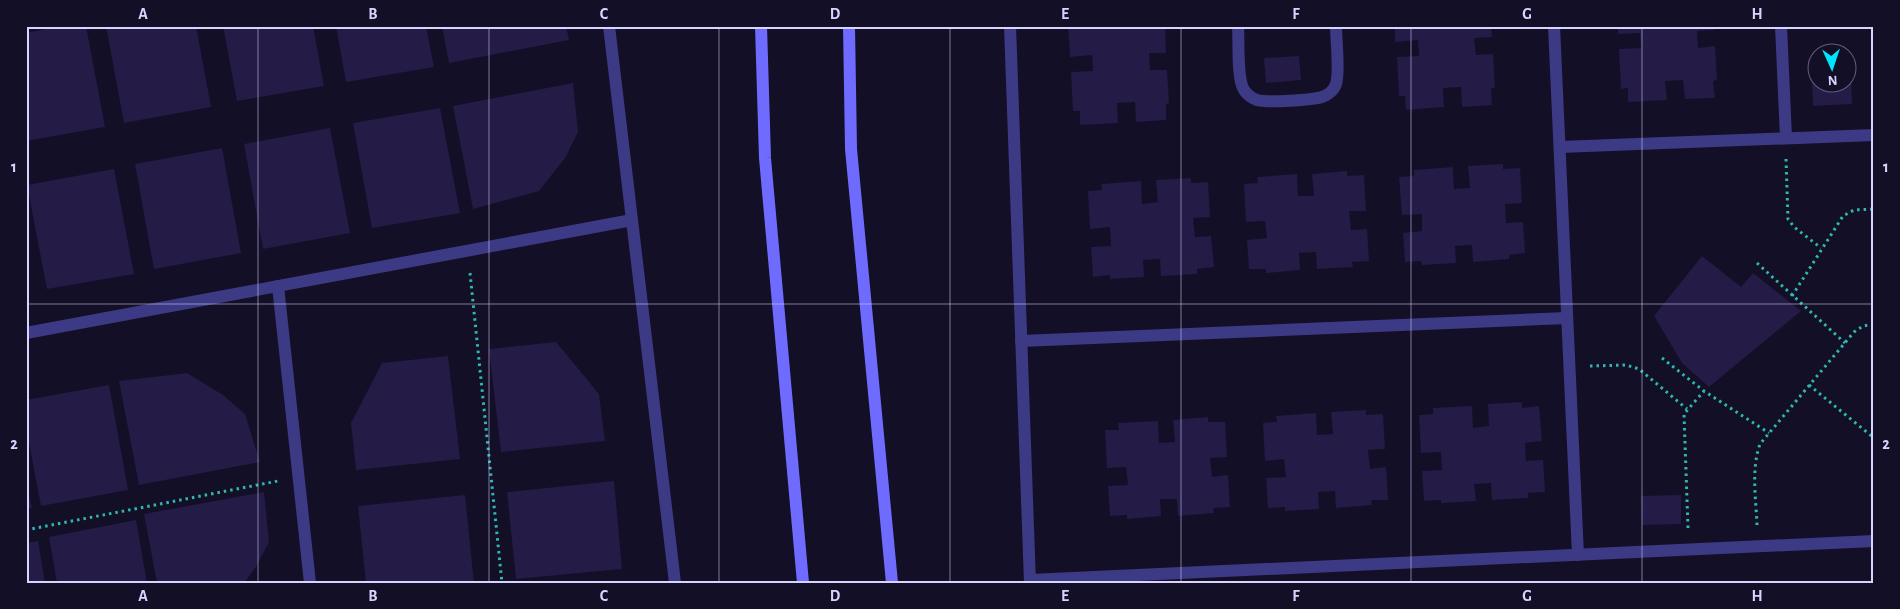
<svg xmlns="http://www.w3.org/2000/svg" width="1900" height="609" viewBox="0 0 1900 609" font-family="'Alegreya Sans',sans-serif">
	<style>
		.building { fill: #241b47 }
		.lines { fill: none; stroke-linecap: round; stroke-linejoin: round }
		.path { stroke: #2fb8b0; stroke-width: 3; stroke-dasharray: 2.5 4; stroke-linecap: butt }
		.minor { stroke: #3d3a85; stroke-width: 12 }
		.secondary { stroke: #6f6bff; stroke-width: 12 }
		.grid { fill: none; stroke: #d9d4ff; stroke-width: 1; stroke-opacity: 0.55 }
		.neatline { fill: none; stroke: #d9d4ff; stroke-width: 2 }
		.grid-label { font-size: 16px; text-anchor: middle; font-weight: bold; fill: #d9d4ff }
	</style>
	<rect width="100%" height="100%" fill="#130f26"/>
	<!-- building -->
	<g class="building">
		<path d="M61,26H86L105,127L26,141V33Z"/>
		<path d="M106,26H196L211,107L124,123Z"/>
		<path d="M223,26H313L324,86L237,101Z"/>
		<path d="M336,26H426L434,67L346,82Z"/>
		<path d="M442,26H566L569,40L449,63Z"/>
		<path d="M1068,26H1165L1166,53H1149L1150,70H1167L1169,103L1166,104V120L1136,122L1135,102L1117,103L1118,123L1080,125V111H1073L1071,72L1093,71L1092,55L1070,57Z"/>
		<path d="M1395,26H1491L1492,37L1474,38L1476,55L1493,54L1495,88H1491L1492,105L1462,107L1461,87L1443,88L1444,107L1406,110L1405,96H1399L1397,57L1419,56L1418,40L1395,42Z"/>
		<path d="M1618,26H1714V30L1697,31L1698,48L1715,46L1717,80L1713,81L1715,98L1685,99L1683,80L1665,81L1667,100L1628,102V88L1621,89L1619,49L1641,48L1640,33L1618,34Z"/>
		<path d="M1299,56L1301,80L1266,83L1264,58Z"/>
		<path d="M1851,76L1852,104L1813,106L1812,79L1818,78V82H1848V77Z"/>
		<path d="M573,83L578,132L565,158L539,191L473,209L453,106Z"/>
		<path d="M440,108L460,213L372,228L353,123Z"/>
		<path d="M330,128L350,233L263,249L244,144Z"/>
		<path d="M222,148L241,253L154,269L135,164Z"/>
		<path d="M1503,164V169L1520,168L1522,203L1505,204L1506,223L1523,222L1525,253L1509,255V259L1473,262L1472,245L1455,246L1456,263L1422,265L1421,261L1405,262L1403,233L1422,231V214L1402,215L1399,177L1414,176V170L1453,167L1454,189L1470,188L1468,166Z"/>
		<path d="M114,169L134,274L47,289L27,185Z"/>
		<path d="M1347,171V176L1364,175L1366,211H1349L1351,230L1367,229L1369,261L1352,262L1353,267L1317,269L1316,252L1299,253L1300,270L1266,273V269H1249L1247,240L1267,238L1265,221L1246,222L1244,184L1258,183L1257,177L1297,174L1298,196H1314L1312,174Z"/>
		<path d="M1191,178V183L1208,182L1210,217L1193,218L1195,237L1211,236L1214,267L1197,269V274L1161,276L1160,259L1143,260L1144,277L1110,279V275L1093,277L1091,247L1111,246L1110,227L1090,229L1088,191L1102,190V184L1141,181L1142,204L1158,202L1156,180Z"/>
		<path d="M1702,256L1741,287L1753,273L1801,311L1709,387L1682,363L1654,316Z"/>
		<path d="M556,342L599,394L605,441L501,452L489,349Z"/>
		<path d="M448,356L460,459L356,470L351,423L382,363Z"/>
		<path d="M187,373L223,395L245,414L260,462L139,485L119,381Z"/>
		<path d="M109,385L128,490L41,506L26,427V400Z"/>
		<path d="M1522,402V408L1539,406L1542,441L1525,443L1526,461L1543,460L1545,492L1528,493V498L1492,500L1491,483L1474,484L1476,501L1441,503V500L1424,501L1422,471L1442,470L1441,452L1421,453L1419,415L1433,414V408L1472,406L1473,428L1489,426L1488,404Z"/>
		<path d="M1366,410V415L1383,414L1385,449L1368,450L1370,469L1386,467L1388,500H1371L1372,505L1336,508L1335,491L1318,492L1319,509L1285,511V507L1268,508L1266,478L1286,477L1284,459L1265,461L1263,423L1277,422L1276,416L1316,413L1317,435L1333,434L1331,412Z"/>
		<path d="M1208,417V422H1225L1227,457L1210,458L1212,477L1228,475L1230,507L1213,508L1214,513L1178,516L1177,499H1160L1161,516L1127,519V515L1110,516L1108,486L1128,485L1126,467L1107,468L1105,430H1119L1118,423L1158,421L1159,443L1175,442L1173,420Z"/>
		<path d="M614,481L622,569L516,579L507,492Z"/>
		<path d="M26,482L32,508L26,509Z"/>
		<path d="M264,492L269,542L256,567L244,583H157L144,514Z"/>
		<path d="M465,495L474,583H366L358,506Z"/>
		<path d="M1681,495V524L1642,525L1641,496Z"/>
		<path d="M136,520L147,583H57L49,537Z"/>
		<path d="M38,541L45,583H26V543Z"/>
	</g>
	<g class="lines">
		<!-- path -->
		<g class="path">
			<path d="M1786,159L1788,219L1794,227L1821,248"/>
			<path d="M1757,263L1845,343"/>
			<path d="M470,273L502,583"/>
			<path d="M1792,296L1843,216L1854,210L1874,209"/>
			<path d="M1662,358L1704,391L1769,433"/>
			<path d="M1590,366L1626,365L1639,369L1687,409"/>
			<path d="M1809,385L1874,438"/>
			<path d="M1757,525C1756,499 1751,469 1760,444L1854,332L1863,326L1874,324"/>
			<path d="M1688,528L1684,414L1704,391"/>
			<path d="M26,530L278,481"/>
		</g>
		<!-- minor -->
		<g class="minor">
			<path d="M609,26L675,583"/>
			<path d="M1010,26L1030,583"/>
			<path d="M1238,26C1239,41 1237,76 1243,88C1245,93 1251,98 1257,100C1267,103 1312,100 1322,97C1328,95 1334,90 1336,84C1340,73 1336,40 1336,26"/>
			<path d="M1554,26L1578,555"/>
			<path d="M1781,26L1786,138"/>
			<path d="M1560,147L1874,135"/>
			<path d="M278,286L310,583"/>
			<path d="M26,333L632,220"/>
			<path d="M1021,341L1567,318"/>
			<path d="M1030,580L1874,541"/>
		</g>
		<!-- secondary -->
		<g class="secondary">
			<path d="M761,26L765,158L803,583"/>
			<path d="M849,26L851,149L892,583"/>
		</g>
	</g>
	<!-- grid -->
	<path class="grid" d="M258,26V583M489,26V583M719,26V583M950,26V583M1181,26V583M1411,26V583M1642,26V583M26,304H1874"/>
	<!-- border -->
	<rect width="1900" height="609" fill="none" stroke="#130f26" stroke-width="55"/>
	<!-- north arrow -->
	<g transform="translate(1832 68) rotate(177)"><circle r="24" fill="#130f26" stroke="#625e7d"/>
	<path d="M0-4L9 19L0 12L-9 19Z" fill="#00e5ff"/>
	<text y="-8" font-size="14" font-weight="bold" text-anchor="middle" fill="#d9d4ff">N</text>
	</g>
	<rect x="28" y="28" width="1844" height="554" class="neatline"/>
	<g class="grid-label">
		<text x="143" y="19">A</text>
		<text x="373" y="19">B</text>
		<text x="604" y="19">C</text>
		<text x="835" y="19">D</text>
		<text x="1065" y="19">E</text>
		<text x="1296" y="19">F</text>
		<text x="1527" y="19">G</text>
		<text x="1757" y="19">H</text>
		<text x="14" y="172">1</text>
		<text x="1886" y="172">1</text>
		<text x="14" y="449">2</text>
		<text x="1886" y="449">2</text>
		<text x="143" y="601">A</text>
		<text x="373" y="601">B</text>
		<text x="604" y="601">C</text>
		<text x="835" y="601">D</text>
		<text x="1065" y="601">E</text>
		<text x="1296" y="601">F</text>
		<text x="1527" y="601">G</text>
		<text x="1757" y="601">H</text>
	</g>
</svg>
